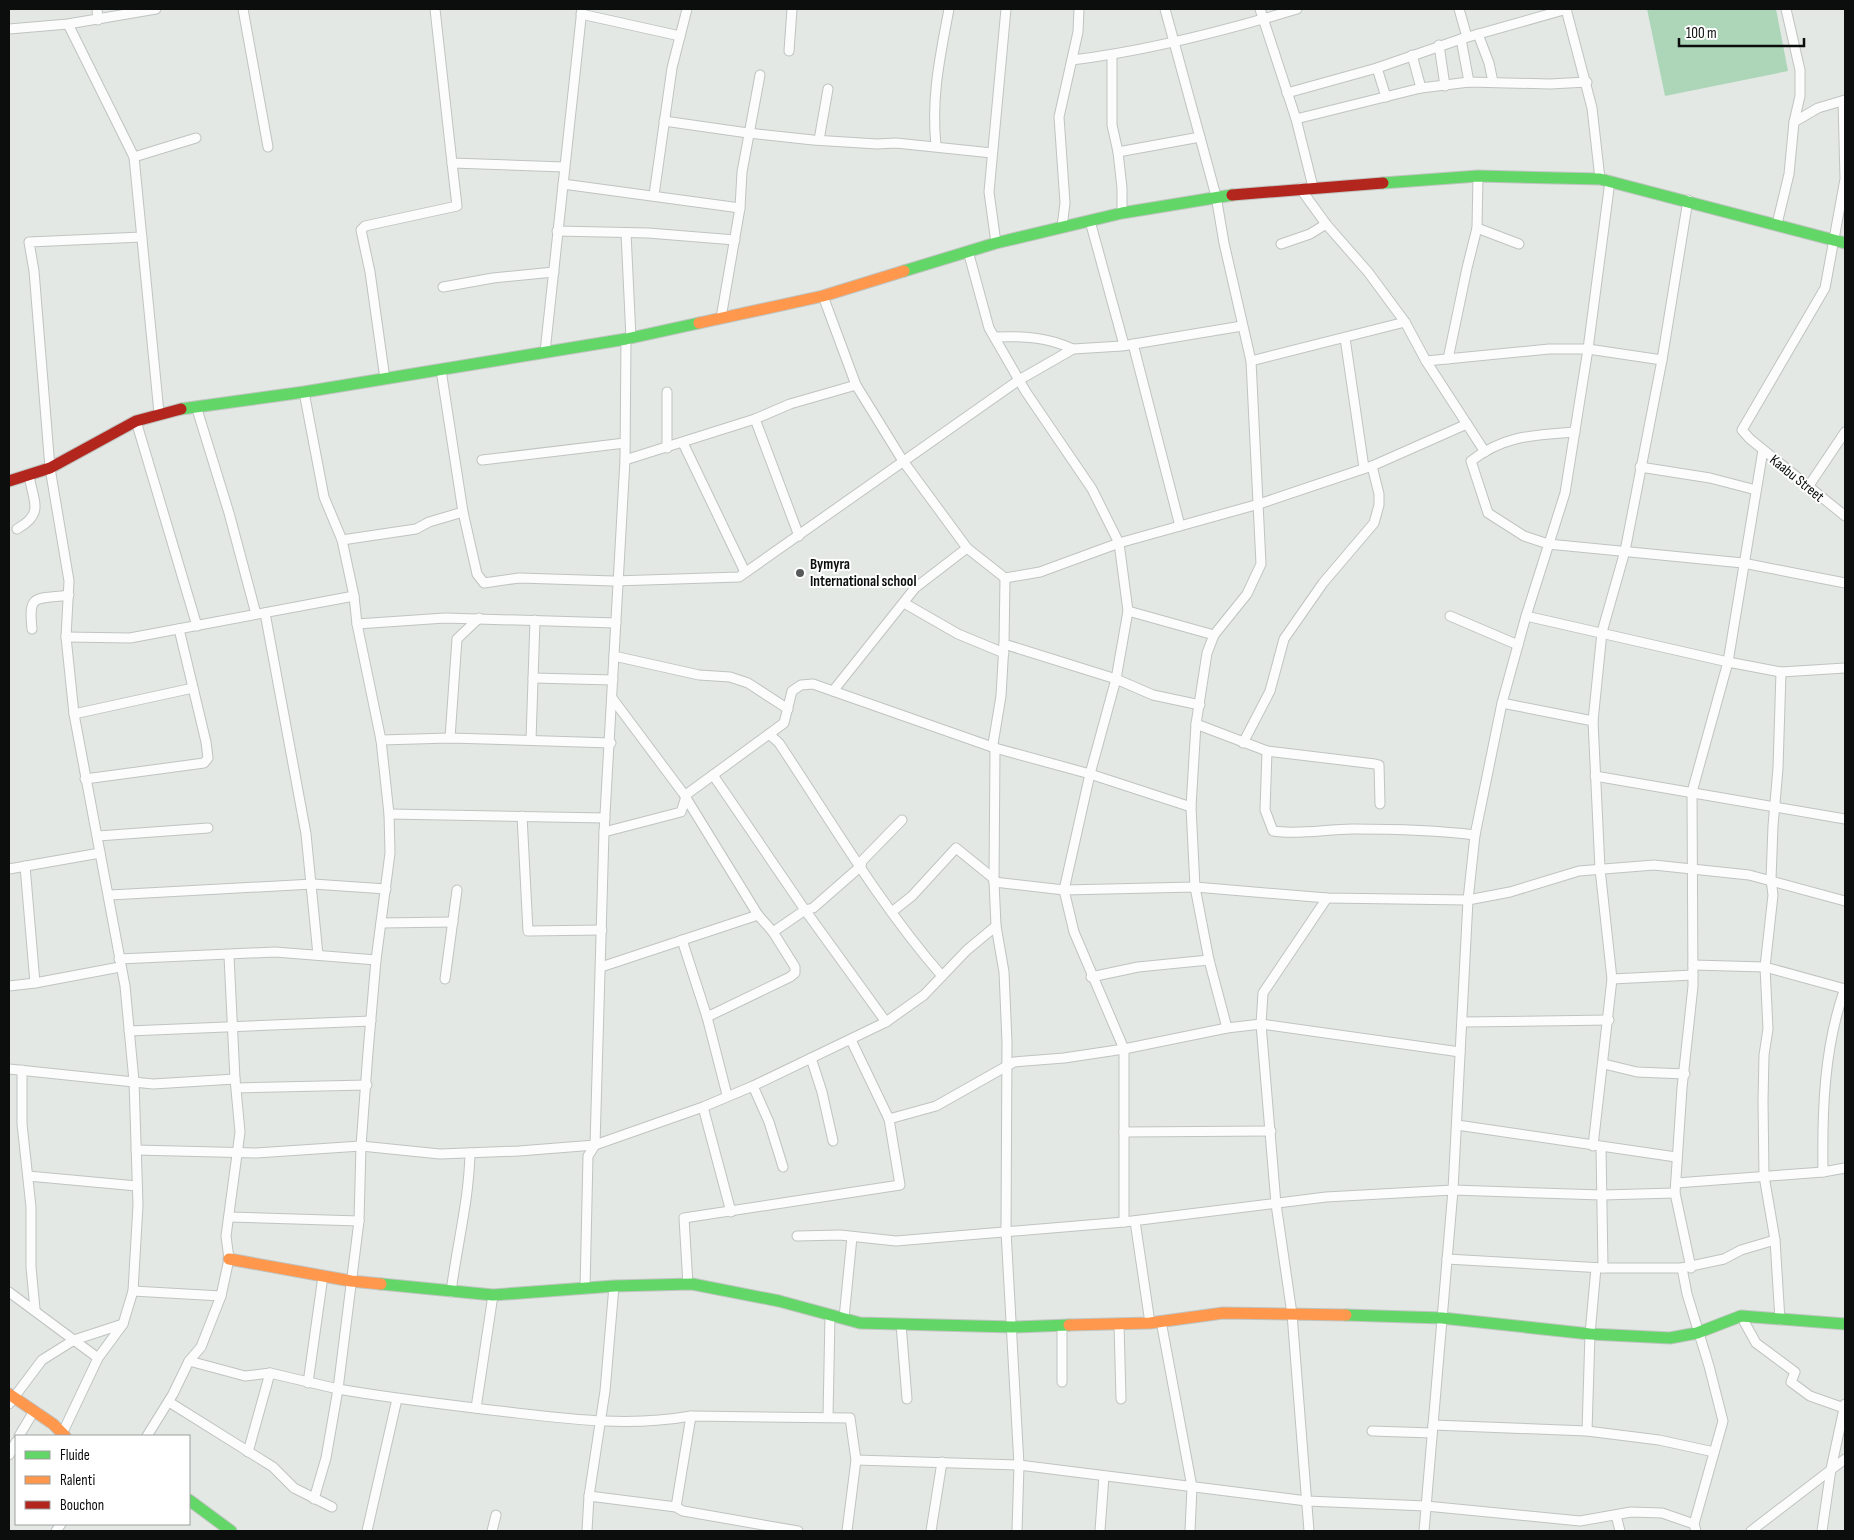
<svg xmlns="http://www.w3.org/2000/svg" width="1854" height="1540" viewBox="0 0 1854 1540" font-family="'Sofia Sans Condensed',sans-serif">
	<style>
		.pitch { fill: #add6b9 }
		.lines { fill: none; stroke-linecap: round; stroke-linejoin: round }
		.street-casing { stroke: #c0c4c1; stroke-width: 11 }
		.fast-casing { stroke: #c0c4c1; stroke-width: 13 }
		.slow-casing { stroke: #c0c4c1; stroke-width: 13 }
		.jam-casing { stroke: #c0c4c1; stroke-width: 13 }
		.street { stroke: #fbfcfb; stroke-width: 9 }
		.fast { stroke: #63d668; stroke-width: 11 }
		.slow { stroke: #ff974d; stroke-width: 11 }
		.jam { stroke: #b3261e; stroke-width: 11 }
		.poi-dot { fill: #575a58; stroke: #fff; stroke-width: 2 }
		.labels { text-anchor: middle; stroke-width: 4; stroke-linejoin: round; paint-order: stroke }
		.street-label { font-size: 15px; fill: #0b0e0c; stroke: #fff }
		.poi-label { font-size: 15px; font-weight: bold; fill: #0b0e0c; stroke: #fff; text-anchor: start }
	</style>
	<rect width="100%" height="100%" fill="#e3e8e4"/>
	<!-- pitch -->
	<path class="pitch" d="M1647,9H1776L1788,71L1665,96Z"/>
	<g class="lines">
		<defs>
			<g id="street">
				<path d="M97,9L98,20"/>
				<path d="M243,9L268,147"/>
				<path d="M435,9L452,163L564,167"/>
				<path d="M1165,9L1216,196L1224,243L1251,361L1261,564L1247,594L1214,635L1207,653L1196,724L1191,807L1195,887L1209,960L1227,1028"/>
				<path d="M1260,9L1296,119L1313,187"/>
				<path d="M1459,9L1467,37"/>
				<path d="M1566,9L1592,108L1600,179"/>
				<path d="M581,14L680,36"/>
				<path d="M68,24L134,157L159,413"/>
				<path d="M9,29L68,24L156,9"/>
				<path d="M1478,34L1489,63L1493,82"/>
				<path d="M1461,39L1469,82"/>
				<path d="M1439,45L1445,86"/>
				<path d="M789,51L792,9"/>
				<path d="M1112,55V125L1118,152"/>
				<path d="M1412,55L1421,88"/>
				<path d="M1072,60C1148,51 1224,31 1297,9"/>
				<path d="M1377,68L1386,97"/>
				<path d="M1287,93L1377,68L1461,39L1567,9"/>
				<path d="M1843,101L1845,179L1825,288L1742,430L1750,439L1845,516"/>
				<path d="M1296,119L1421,88L1469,82L1550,84L1587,82"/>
				<path d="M664,121L748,133L813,140L877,144L896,143L992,153"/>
				<path d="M1794,122L1818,108L1845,100"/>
				<path d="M819,140L828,89"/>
				<path d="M936,146C931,96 940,57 949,9"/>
				<path d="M134,157L196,138"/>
				<path d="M563,184L740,208"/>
				<path d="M1300,188L1326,224L1368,272L1405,322L1426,361L1485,452"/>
				<path d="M654,195L672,68L687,9"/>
				<path d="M1122,213V188L1118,152L1200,137"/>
				<path d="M1090,221L1124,345"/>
				<path d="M1777,224L1789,174L1794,122L1800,96V70L1786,9"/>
				<path d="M1062,227L1065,203L1059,117L1078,32L1079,9"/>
				<path d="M1477,228L1519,244"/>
				<path d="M557,231L648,233L735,240"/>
				<path d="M626,233L631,338"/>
				<path d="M996,243L989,192L1006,9"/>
				<path d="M1281,244L1310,234L1326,224"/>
				<path d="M443,287L493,278L554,272"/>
				<path d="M823,296L856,385L903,461L967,548L1005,578L1040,572L1119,543L1259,504L1372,466L1467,424"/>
				<path d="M721,318L740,208L742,172L760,75"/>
				<path d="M995,337C1024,336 1047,337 1073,349"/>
				<path d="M1345,338L1364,468"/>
				<path d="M1133,344L1180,526"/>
				<path d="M545,352L582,9"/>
				<path d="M1448,359L1467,268L1477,228L1478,176"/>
				<path d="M1251,361L1405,322"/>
				<path d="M1426,361L1549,349H1588L1662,360"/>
				<path d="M441,370L463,512L477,574L484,583L519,578L614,581L739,577L1019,380L1073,349L1122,346L1242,326"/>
				<path d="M385,379L370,272L361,230L365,226L457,206L452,163"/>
				<path d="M196,406L229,513L256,614"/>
				<path d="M755,419L799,536"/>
				<path d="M136,421L197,626"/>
				<path d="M1575,432C1535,435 1504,435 1471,461L1488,513L1524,536L1548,544L1743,563L1845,583"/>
				<path d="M683,443L745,572"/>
				<path d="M667,448V392"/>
				<path d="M482,460L625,443"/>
				<path d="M625,460L755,419L790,404L856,385"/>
				<path d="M1640,467L1710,478L1756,490"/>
				<path d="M1808,487L1845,432"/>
				<path d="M17,529C44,514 34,503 29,476"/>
				<path d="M342,540L416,529L429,522L463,512"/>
				<path d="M1005,578L1004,644L1116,679L1153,695L1200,705"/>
				<path d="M904,603L958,634L1004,653"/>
				<path d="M1128,611L1214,635"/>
				<path d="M265,613L306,834L318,955"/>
				<path d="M1450,616L1518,645"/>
				<path d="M1526,616L1728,662L1781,672L1845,668"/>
				<path d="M357,624L445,618L616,623"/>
				<path d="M32,629C28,592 36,600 69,595"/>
				<path d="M66,637L130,638L354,596"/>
				<path d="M1004,644L1001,696L993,744L995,748L994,882L996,926L1004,972L1007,1042L1006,1231L1019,1465L1017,1531"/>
				<path d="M614,656L699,675L730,677L748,683L788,709"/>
				<path d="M533,678L613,680"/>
				<path d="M833,691L915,588L967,548"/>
				<path d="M612,698L683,793L758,915L773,932L795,967V973L790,977L707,1017"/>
				<path d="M1502,703L1593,721"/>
				<path d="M74,714L193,688"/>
				<path d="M1196,724L1267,751L1375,764L1379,765L1380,804"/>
				<path d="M769,734L779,743C831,821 880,905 942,976"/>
				<path d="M450,738L457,639L479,618"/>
				<path d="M381,740L450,738L611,743"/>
				<path d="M531,740L535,620"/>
				<path d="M1243,743L1270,691L1284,639L1323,583L1374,523L1379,505V494L1372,466"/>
				<path d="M1267,751L1265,810L1273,831C1300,835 1326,829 1353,829C1394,829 1434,830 1475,835"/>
				<path d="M713,775L805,910L886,1022"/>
				<path d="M1595,776L1845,819"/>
				<path d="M85,779L204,763L208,758L206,742L179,629"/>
				<path d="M389,814L605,818"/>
				<path d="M522,816L528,931L602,930"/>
				<path d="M604,832L681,812L687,794L784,723L792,691L801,685L813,684L995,748L1090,774L1191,807"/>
				<path d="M98,836L208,828"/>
				<path d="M25,866L35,983"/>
				<path d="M9,869L100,853"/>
				<path d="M110,895L313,884L386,889"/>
				<path d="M893,911L912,896L956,848L993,878L994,882L1064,890L1090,774L1116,679L1128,611L1119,543L1092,489L1026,392L989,328L968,251"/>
				<path d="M381,923L453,922"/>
				<path d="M773,932L805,910L813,908L861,866L862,861L902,820"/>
				<path d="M682,940L707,1017L727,1095"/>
				<path d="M119,959L275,952L376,960"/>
				<path d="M1693,965L1765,967L1845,989"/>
				<path d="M601,967L758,915"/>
				<path d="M1091,977L1138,967L1209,960"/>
				<path d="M445,979L457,890"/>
				<path d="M1612,979L1693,975"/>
				<path d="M9,986L35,983L120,967"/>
				<path d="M1462,1022L1609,1020"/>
				<path d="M129,1031L371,1021"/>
				<path d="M811,1058L822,1092L833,1141"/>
				<path d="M1604,1064L1637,1072L1685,1074"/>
				<path d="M9,1069L153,1084L235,1079"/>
				<path d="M22,1070V1124L31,1207V1267L35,1309"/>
				<path d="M753,1086L769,1122L783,1167"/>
				<path d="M237,1088L367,1085"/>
				<path d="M703,1107L731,1212"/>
				<path d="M889,1119L936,1106L1014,1062L1064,1058L1124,1049L1227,1028L1261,1024L1460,1052"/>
				<path d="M1457,1125L1676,1157"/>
				<path d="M1124,1132L1271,1131"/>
				<path d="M1593,1146L1612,979L1600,869L1593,721L1602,632L1625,551L1662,360L1688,200"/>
				<path d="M1601,1147L1603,1268"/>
				<path d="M136,1150L256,1153L361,1146L440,1154L519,1151L595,1145L703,1107L753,1086L886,1022L924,995L967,950L996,926"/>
				<path d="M1823,1172C1822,1110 1824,1047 1845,988"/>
				<path d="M28,1176L137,1186"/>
				<path d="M1676,1183L1823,1172L1845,1168"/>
				<path d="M229,1217L359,1221"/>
				<path d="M1135,1221L1150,1323"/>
				<path d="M1124,1222V1049L1074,932L1064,890L1195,887L1327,898L1468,900L1510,892L1579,871L1654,865L1749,875L1845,901"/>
				<path d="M797,1236L840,1235L896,1241L1124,1222L1326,1197L1453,1190L1602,1195L1675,1193"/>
				<path d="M1447,1259L1603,1268H1682L1724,1259L1741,1250L1775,1240"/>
				<path d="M1682,1268L1687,1294L1709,1366L1723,1421L1694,1524L1696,1531"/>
				<path d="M1691,1268L1675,1193L1682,1088L1693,986L1692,792L1728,662L1763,450"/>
				<path d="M688,1285L684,1218L900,1185L889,1119L851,1040"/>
				<path d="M585,1289L588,1156L595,1145L604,832L625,460L626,339"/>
				<path d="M133,1291L221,1296"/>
				<path d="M9,1292L98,1358"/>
				<path d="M451,1292C457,1245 469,1200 470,1153"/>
				<path d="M1741,1316L1756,1343L1795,1372L1791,1382L1810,1396L1844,1408"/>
				<path d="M844,1318L852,1237"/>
				<path d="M1780,1320L1775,1240L1764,1176L1763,1101L1764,1055L1768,1029L1765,967L1773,895L1771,879L1773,826L1778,768L1781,672"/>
				<path d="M1161,1321L1192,1487L1190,1531"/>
				<path d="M901,1324L907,1399"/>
				<path d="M1119,1324L1121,1399"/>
				<path d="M189,1361L245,1376L270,1373L338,1389L359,1221L361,1146L368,1052L376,960L390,853L389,814L381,740L357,624L354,596L342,540L324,497L304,392"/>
				<path d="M1062,1382V1326"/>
				<path d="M308,1383L323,1276"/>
				<path d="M169,1402L273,1467L294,1488L332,1507"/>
				<path d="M9,1404L42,1360L74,1340L123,1324"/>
				<path d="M476,1408L493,1295"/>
				<path d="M828,1417L830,1315"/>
				<path d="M1433,1425L1587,1431L1659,1440L1714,1452"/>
				<path d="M1372,1431L1432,1433"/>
				<path d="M1587,1431L1590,1334L1596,1268"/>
				<path d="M62,1434L98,1358L123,1324L133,1291L138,1205L134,1081L125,986L74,714L66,637L69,581L50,468L34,271L29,242L142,237"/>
				<path d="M19,1436L34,1411"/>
				<path d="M147,1436L173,1394L189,1361L201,1347L221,1296L229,1259L226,1236L240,1132L235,1079L229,956"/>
				<path d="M248,1452L270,1373"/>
				<path d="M9,1455L16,1442"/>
				<path d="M856,1460L1019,1465L1307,1501L1426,1506L1580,1521L1631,1512L1662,1513L1694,1524"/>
				<path d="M589,1496L676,1507L683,1511L798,1531"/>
				<path d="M314,1499L326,1458L338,1389C395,1399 451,1405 508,1412C569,1419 629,1427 691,1416L850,1418L856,1460L847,1531"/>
				<path d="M676,1507L691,1416"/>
				<path d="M1616,1515L1620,1531"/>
				<path d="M56,1531L61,1524"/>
				<path d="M367,1531L397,1399"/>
				<path d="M492,1531L496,1515"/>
				<path d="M587,1531L589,1496L605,1391L614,1286"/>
				<path d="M931,1531L942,1462"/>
				<path d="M1100,1531L1104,1476"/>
				<path d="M1309,1531L1292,1314L1276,1204L1261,1024L1263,993L1327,898"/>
				<path d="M1424,1531L1453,1190L1468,900L1475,835L1502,703L1526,616L1565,493L1588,349L1610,181"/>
				<path d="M1751,1531L1845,1459"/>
				<path d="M1822,1531L1831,1469L1845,1404"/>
			</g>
			<g id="fast">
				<path d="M1383,183L1478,176L1600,179L1845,243"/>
				<path d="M904,271L996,243L1122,213L1232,195"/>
				<path d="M181,409L304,392L626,339L699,323"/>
				<path d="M381,1284L493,1295L614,1286L692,1284L779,1301L860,1323L1013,1327L1069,1325"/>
				<path d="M1346,1315L1442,1318L1590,1334L1670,1338L1697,1333L1741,1316L1845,1324"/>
				<path d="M189,1500L231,1531"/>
			</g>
			<g id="slow">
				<path d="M699,323L823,296L904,271"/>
				<path d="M229,1259L351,1281L381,1284"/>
				<path d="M1069,1325L1150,1323L1223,1313L1346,1315"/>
				<path d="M9,1394L53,1424L65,1436"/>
			</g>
			<g id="jam">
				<path d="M1232,195L1383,183"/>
				<path d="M9,481L50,468L136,421L181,409"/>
			</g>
		</defs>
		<!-- street casing -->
		<use href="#street" class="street-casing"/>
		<!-- fast casing -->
		<use href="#fast" class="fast-casing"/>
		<!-- slow casing -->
		<use href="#slow" class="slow-casing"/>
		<!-- jam casing -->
		<use href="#jam" class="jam-casing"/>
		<!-- street -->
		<use href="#street" class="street"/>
		<!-- fast -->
		<use href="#fast" class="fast"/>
		<!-- slow -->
		<use href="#slow" class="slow"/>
		<!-- jam -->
		<use href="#jam" class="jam"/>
	</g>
	<!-- markers -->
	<circle class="poi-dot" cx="800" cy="573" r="5"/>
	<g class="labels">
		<!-- street labels -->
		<g class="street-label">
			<text transform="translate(1797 478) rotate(39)" y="5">Kaabu Street</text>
		</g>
		<!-- poi labels -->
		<g class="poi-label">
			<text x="810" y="569">Bymyra<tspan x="810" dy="17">International school</tspan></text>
		</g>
	</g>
	<!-- border -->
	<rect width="1854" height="1540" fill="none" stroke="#0b0e0c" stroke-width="20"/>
	<!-- legend -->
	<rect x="15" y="1435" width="175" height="90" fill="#ffffff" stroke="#9d9f9e"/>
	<rect x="25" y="1451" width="25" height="8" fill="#63d668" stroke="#9d9f9e"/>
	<text x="60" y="1460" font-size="15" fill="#0b0e0c">Fluide</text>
	<rect x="25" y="1476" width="25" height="8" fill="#ff974d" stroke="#9d9f9e"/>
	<text x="60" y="1485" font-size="15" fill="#0b0e0c">Ralenti</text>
	<rect x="25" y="1501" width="25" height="8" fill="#b3261e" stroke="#9d9f9e"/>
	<text x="60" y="1510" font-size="15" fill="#0b0e0c">Bouchon</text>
	<!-- scale -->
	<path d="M1679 38v8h125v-8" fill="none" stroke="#0b0e0c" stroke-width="2.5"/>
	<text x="1686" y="38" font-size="15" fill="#0b0e0c" stroke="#ffffff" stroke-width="4" paint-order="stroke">100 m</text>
</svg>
